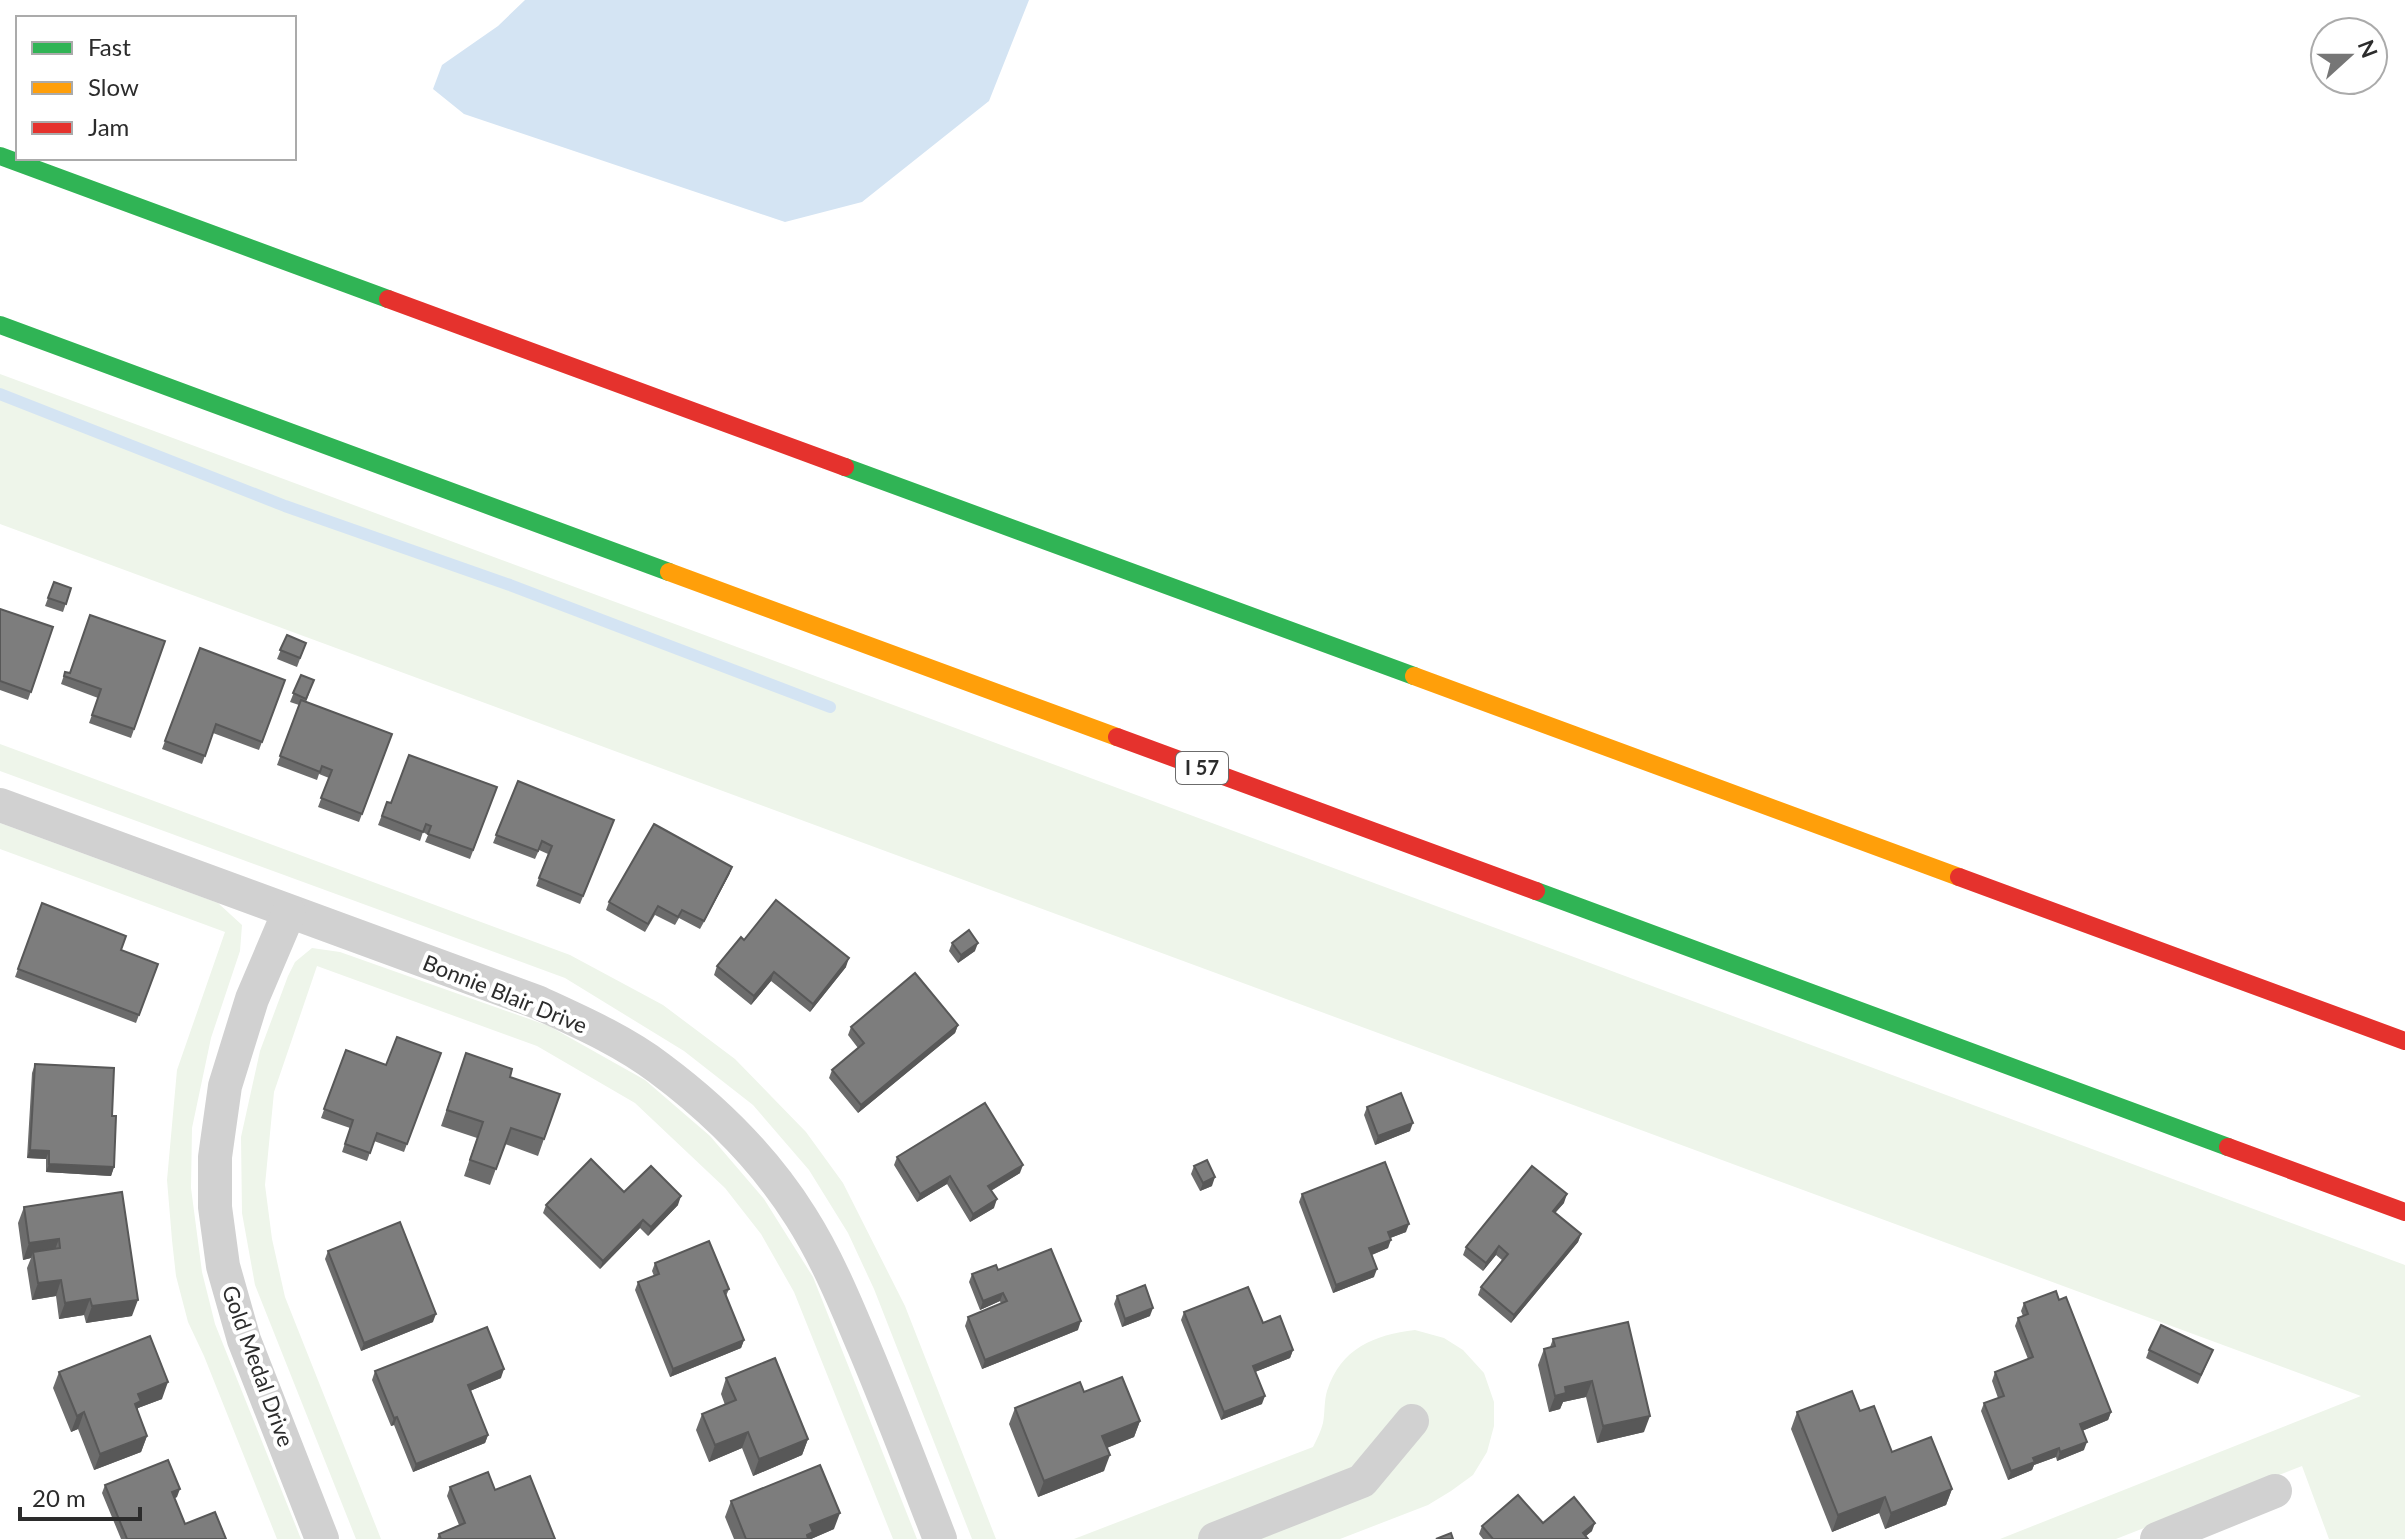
<svg xmlns="http://www.w3.org/2000/svg" width="2405" height="1539" viewBox="0 0 2405 1539" font-family="Lato,sans-serif">
	<style>
		.green { fill: #eef5ea }
		.water { fill: #d4e4f3 }
		.lines { fill: none; stroke-linecap: round; stroke-linejoin: round }
		.stream { stroke: #d4e4f3; stroke-width: 12 }
		.street { stroke: #d1d1d1; stroke-width: 34 }
		.fast { stroke: #30b455; stroke-width: 18 }
		.slow { stroke: #ff9f0a; stroke-width: 18 }
		.jam { stroke: #e5322d; stroke-width: 18 }
		.wall { fill: #6c6c6c }
		.shaded-wall { fill: #585858 }
		.building { fill: #7d7d7d; stroke: #585858; stroke-width: 2 }
		.labels { text-anchor: middle; stroke-width: 8; stroke-linejoin: round; paint-order: stroke }
		.shield { fill: #fff; stroke: #6b6b6b; stroke-width: 2 }
		.shield-label { font-size: 20px; font-weight: bold; fill: #2c2c2c }
		.street-label { font-size: 22px; fill: #2c2c2c; stroke: #fff }
	</style>
	<rect width="100%" height="100%" fill="#fff"/>
	<!-- green -->
	<g class="green">
		<path d="M0,374L2405,1265V1539H2329L2302,1466L2116,1539H2000L2361,1396L0,524Z"/>
		<path d="M0,744L570,955L663,1005L735,1059L806,1132L843,1183L905,1306L996,1539H972L874,1289L848,1233L809,1170L753,1105L684,1051L565,978L0,771Z"/>
		<path d="M0,823L218,903L242,925L240,951L211,1038L192,1128L191,1188L202,1272L215,1324L301,1539H277L204,1356L188,1322L176,1276L172,1240L167,1180L177,1070L225,932L0,849Z"/>
		<path d="M312,948L340,952L549,1026L645,1080L710,1136L764,1199L813,1277L917,1539H893L794,1292L761,1234L725,1188L635,1103L537,1046L317,966L274,1092L265,1185L272,1239L285,1297L381,1539H356L255,1285L242,1213L241,1137L260,1051L288,976L295,962Z"/>
		<path d="M1415,1330L1444,1338L1463,1350L1484,1373L1494,1402V1426L1487,1452L1473,1475L1451,1491L1428,1505L1340,1539H1074L1313,1447C1317,1439 1321,1431 1323,1423C1325,1413 1324,1401 1327,1391C1341,1348 1374,1335 1415,1330Z"/>
	</g>
	<!-- water -->
	<path class="water" d="M525,0H1029L989,101L862,202L785,222L464,114L433,89L442,65L498,26Z"/>
	<g class="lines">
		<!-- stream -->
		<path class="stream" d="M0,394L285,506L510,585L830,707"/>
		<!-- street -->
		<g class="street">
			<path d="M0,805L537,1002C578,1021 622,1040 659,1068C714,1109 764,1158 801,1217C827,1258 845,1302 864,1347C891,1411 915,1475 940,1539"/>
			<path d="M289,912L252,999L225,1086L215,1157V1207L223,1266L244,1340L322,1539"/>
			<path d="M1215,1539L1362,1481L1412,1421"/>
			<path d="M2157,1539L2275,1491"/>
		</g>
		<!-- fast -->
		<g class="fast">
			<path d="M0,156L388,299"/>
			<path d="M0,325L669,572"/>
			<path d="M845,467L1414,676"/>
			<path d="M1536,891L2228,1147"/>
		</g>
		<!-- slow -->
		<g class="slow">
			<path d="M669,572L1117,737"/>
			<path d="M1414,676L1959,877"/>
		</g>
		<!-- jam -->
		<g class="jam">
			<path d="M388,299L845,467"/>
			<path d="M1117,737L1536,891"/>
			<path d="M1959,877L2405,1041"/>
			<path d="M2228,1147L2405,1212"/>
		</g>
	</g>
	<!-- wall -->
	<g class="wall">
		<path d="M54,582L71,588L63,612L45,606Z"/>
		<path d="M0,609L53,627L28,700L0,690Z"/>
		<path d="M287,635L306,643L297,667L277,659Z"/>
		<path d="M165,641L131,738L89,723L98,698L61,684L65,672L70,673Z"/>
		<path d="M200,648L285,680L259,750L213,733L202,764L162,749Z"/>
		<path d="M301,675L314,680L306,702L392,734L359,822L318,807L329,778L319,774L317,780L277,765L299,705L290,702Z"/>
		<path d="M518,781L614,820L580,904L536,886L548,854L539,850L535,859L493,843Z"/>
		<path d="M497,787L470,859L425,842L428,835L423,832L420,841L378,825L387,802L391,803Z"/>
		<path d="M732,867L729,875L700,929L679,918L675,925L655,915L645,932L606,910L609,902Z"/>
		<path d="M42,903L121,950L158,964L136,1023L15,977Z"/>
		<path d="M744,940L846,967L810,1012L771,981L751,1005L714,975L717,966Z"/>
		<path d="M952,943L975,951L958,963L949,951Z"/>
		<path d="M958,1025L955,1033L858,1113L829,1078L832,1070L858,1048L848,1035L851,1027Z"/>
		<path d="M346,1050L386,1065L441,1053L404,1152L374,1141L367,1161L342,1152L350,1128L321,1118Z"/>
		<path d="M466,1053L510,1077L544,1139L538,1156L505,1144L490,1185L464,1176L477,1138L441,1126Z"/>
		<path d="M35,1064L114,1167L111,1176L46,1172V1159L27,1158L32,1073Z"/>
		<path d="M1367,1107L1410,1131L1375,1145L1364,1115Z"/>
		<path d="M897,1157L1020,1173L991,1191L994,1208L970,1222L947,1184L917,1202L894,1165Z"/>
		<path d="M1194,1166L1212,1186L1200,1191L1191,1174Z"/>
		<path d="M122,1192L132,1316L86,1323L84,1315L59,1319L56,1296L32,1300L27,1268L31,1258L23,1260L18,1223L24,1207Z"/>
		<path d="M624,1192L678,1205L648,1236L640,1228L600,1269L543,1213L546,1205Z"/>
		<path d="M1302,1194L1406,1232L1390,1238L1388,1248L1372,1255L1374,1277L1333,1293L1299,1202Z"/>
		<path d="M1564,1203L1555,1212L1581,1234L1578,1242L1511,1323L1478,1295L1481,1287L1502,1260L1496,1255L1483,1271L1463,1255L1466,1247Z"/>
		<path d="M328,1251L433,1322L361,1351L325,1259Z"/>
		<path d="M655,1263L729,1289L726,1296L744,1340L741,1348L670,1377L635,1290L638,1282L654,1276L652,1271Z"/>
		<path d="M998,1270L1078,1330L982,1369L965,1326L968,1317L1001,1304L1000,1301L980,1310L969,1282L972,1274Z"/>
		<path d="M1117,1296L1150,1316L1122,1327L1114,1304Z"/>
		<path d="M2024,1303L2111,1412L2108,1420L2082,1431L2084,1450L2057,1461L2056,1457L2034,1465L2032,1470L2008,1480L1981,1411L1984,1403L1998,1398L1992,1381L1995,1372L2028,1359L2015,1326L2018,1318L2023,1316L2021,1311Z"/>
		<path d="M1184,1312L1263,1323L1293,1350L1290,1358L1255,1372L1262,1404L1221,1420L1181,1320Z"/>
		<path d="M1553,1339L1644,1432L1597,1443L1586,1397L1563,1402L1560,1409L1549,1412L1538,1365L1544,1349L1550,1347Z"/>
		<path d="M2149,1350H2213L2198,1384L2146,1358Z"/>
		<path d="M375,1371L501,1378L470,1391L488,1435L485,1443L413,1472L394,1425L391,1426L372,1380Z"/>
		<path d="M59,1372L162,1399L138,1408L137,1411L147,1436L141,1452L94,1470L78,1429L71,1432L53,1388Z"/>
		<path d="M726,1378L808,1439L802,1455L753,1476L742,1448L709,1462L696,1430L702,1414L725,1405L721,1394Z"/>
		<path d="M1084,1392L1140,1421L1134,1437L1107,1448L1104,1471L1038,1497L1009,1424L1015,1408Z"/>
		<path d="M1860,1411L1892,1452L1952,1489L1946,1505L1885,1529L1879,1513L1832,1532L1791,1429L1797,1412Z"/>
		<path d="M105,1485L177,1497L174,1498L185,1524L226,1539H121L102,1493Z"/>
		<path d="M450,1487L495,1490L555,1539H437L439,1534L459,1525L447,1496Z"/>
		<path d="M731,1501L834,1529L811,1539H734L725,1517Z"/>
		<path d="M1543,1523L1592,1531L1586,1536L1588,1539H1483L1479,1534L1482,1526Z"/>
	</g>
	<!-- shaded-wall -->
	<g class="shaded-wall">
		<path d="M732,867L729,875L700,929L704,921Z"/>
		<path d="M978,943L975,951L958,963L961,955Z"/>
		<path d="M849,958L846,967L810,1012L813,1004Z"/>
		<path d="M774,972L771,981L751,1005L754,996Z"/>
		<path d="M958,1025L955,1033L858,1113L861,1105Z"/>
		<path d="M1413,1123L1410,1131L1375,1145L1378,1136Z"/>
		<path d="M30,1150L49,1151L46,1159L27,1158Z"/>
		<path d="M49,1164L114,1167L111,1176L46,1172Z"/>
		<path d="M1023,1165L1020,1173L985,1194L988,1186Z"/>
		<path d="M950,1176L947,1184L917,1202L920,1194Z"/>
		<path d="M1215,1177L1212,1186L1200,1191L1203,1183Z"/>
		<path d="M1567,1194L1564,1203L1550,1219L1553,1211Z"/>
		<path d="M681,1196L678,1205L648,1236L651,1227Z"/>
		<path d="M997,1199L994,1208L970,1222L973,1214Z"/>
		<path d="M643,1220L640,1228L600,1269L603,1261Z"/>
		<path d="M1409,1224L1406,1232L1385,1240L1388,1232Z"/>
		<path d="M1581,1234L1578,1242L1511,1323L1514,1315Z"/>
		<path d="M59,1239L53,1255L33,1252L31,1258L23,1260L29,1243Z"/>
		<path d="M1391,1240L1388,1248L1366,1257L1369,1248Z"/>
		<path d="M1499,1246L1496,1255L1483,1271L1486,1263Z"/>
		<path d="M1377,1269L1374,1277L1333,1293L1336,1285Z"/>
		<path d="M61,1280L56,1296L32,1300L38,1283Z"/>
		<path d="M1003,1293L1000,1301L980,1310L983,1301Z"/>
		<path d="M90,1299L84,1315L59,1319L65,1303Z"/>
		<path d="M138,1300L132,1316L86,1323L92,1306Z"/>
		<path d="M1153,1308L1150,1316L1122,1327L1125,1319Z"/>
		<path d="M436,1314L433,1322L361,1351L364,1343Z"/>
		<path d="M1081,1321L1078,1330L982,1369L985,1360Z"/>
		<path d="M744,1340L741,1348L670,1377L673,1369Z"/>
		<path d="M1293,1350L1290,1358L1250,1374L1253,1366Z"/>
		<path d="M504,1369L501,1378L465,1393L468,1385Z"/>
		<path d="M1592,1381L1586,1397L1563,1402L1560,1409L1549,1412L1555,1396L1565,1387Z"/>
		<path d="M168,1382L162,1399L138,1408L135,1418L129,1420L138,1394Z"/>
		<path d="M1265,1396L1262,1404L1221,1420L1224,1412Z"/>
		<path d="M84,1412L78,1429L71,1432L77,1416Z"/>
		<path d="M2111,1412L2108,1420L2077,1433L2080,1424Z"/>
		<path d="M1650,1416L1644,1432L1597,1443L1603,1426Z"/>
		<path d="M397,1417L394,1425L391,1426L394,1418Z"/>
		<path d="M1140,1421L1134,1437L1096,1452L1102,1436Z"/>
		<path d="M748,1432L742,1448L709,1462L715,1445Z"/>
		<path d="M488,1435L485,1443L413,1472L416,1464Z"/>
		<path d="M147,1436L141,1452L94,1470L100,1454Z"/>
		<path d="M808,1439L802,1455L753,1476L759,1459Z"/>
		<path d="M2087,1442L2084,1450L2057,1461L2060,1452Z"/>
		<path d="M2059,1448L2056,1457L2034,1465L2032,1470L2008,1480L2011,1471L2033,1458Z"/>
		<path d="M1110,1455L1104,1471L1038,1497L1044,1481Z"/>
		<path d="M180,1489L177,1497L169,1501L172,1492Z"/>
		<path d="M1952,1489L1946,1505L1885,1529L1891,1513Z"/>
		<path d="M1885,1497L1879,1513L1832,1532L1838,1515Z"/>
		<path d="M840,1513L834,1529L811,1539H805L810,1525Z"/>
		<path d="M1595,1523L1592,1531L1582,1539L1583,1533Z"/>
	</g>
	<!-- building -->
	<g class="building">
		<path d="M54,582L71,588L66,604L48,598Z"/>
		<path d="M0,609L53,627L31,692L0,681Z"/>
		<path d="M90,615L165,641L134,729L92,715L101,689L64,676L65,672L70,673Z"/>
		<path d="M287,635L306,643L300,658L280,650Z"/>
		<path d="M200,648L285,680L262,742L216,724L205,756L165,741Z"/>
		<path d="M301,675L314,680L306,699L293,693Z"/>
		<path d="M301,700L392,734L362,814L321,798L332,770L322,766L320,772L280,756Z"/>
		<path d="M409,755L497,787L473,850L428,834L431,826L426,824L423,832L382,816L387,802L391,803Z"/>
		<path d="M518,781L614,820L583,896L539,878L552,846L542,841L538,851L496,835Z"/>
		<path d="M654,824L732,867L704,921L682,910L678,917L658,906L648,924L609,902Z"/>
		<path d="M776,900L849,958L813,1004L774,972L754,996L717,966L741,937L744,940Z"/>
		<path d="M42,903L126,936L121,950L158,964L139,1015L18,969Z"/>
		<path d="M969,930L978,943L961,955L952,943Z"/>
		<path d="M915,973L958,1025L861,1105L832,1070L864,1043L851,1027Z"/>
		<path d="M397,1037L441,1053L407,1144L377,1133L370,1153L345,1144L353,1120L324,1109L346,1050L386,1065Z"/>
		<path d="M466,1053L512,1069L510,1077L560,1094L544,1139L511,1128L496,1169L470,1160L483,1122L447,1110Z"/>
		<path d="M35,1064L114,1068L112,1116H116L114,1167L49,1164V1151L30,1150Z"/>
		<path d="M1401,1093L1413,1123L1378,1136L1367,1107Z"/>
		<path d="M985,1103L1023,1165L988,1186L997,1199L973,1214L950,1176L920,1194L897,1157Z"/>
		<path d="M591,1159L624,1192L651,1166L681,1196L651,1227L643,1220L603,1261L546,1205Z"/>
		<path d="M1207,1160L1215,1177L1203,1183L1194,1166Z"/>
		<path d="M1385,1162L1409,1224L1388,1232L1391,1240L1369,1248L1377,1269L1336,1285L1302,1194Z"/>
		<path d="M1532,1166L1567,1194L1553,1211L1581,1234L1514,1315L1481,1287L1508,1254L1499,1246L1486,1263L1466,1247Z"/>
		<path d="M122,1192L138,1300L92,1306L90,1299L65,1303L61,1280L38,1283L33,1252L60,1248L59,1239L29,1243L24,1207Z"/>
		<path d="M400,1222L436,1314L364,1343L328,1251Z"/>
		<path d="M709,1241L729,1289L724,1291L744,1340L673,1369L638,1282L659,1274L655,1263Z"/>
		<path d="M1051,1249L1081,1321L985,1360L968,1317L1007,1301L1003,1293L983,1301L972,1274L996,1265L998,1270Z"/>
		<path d="M1145,1285L1153,1308L1125,1319L1117,1296Z"/>
		<path d="M1248,1287L1263,1323L1280,1316L1293,1350L1253,1366L1265,1396L1224,1412L1184,1312Z"/>
		<path d="M2056,1291L2059,1300L2066,1297L2111,1412L2080,1424L2087,1442L2060,1452L2059,1448L2033,1458L2035,1462L2011,1471L1984,1403L2004,1396L1995,1372L2033,1357L2018,1318L2028,1314L2024,1303Z"/>
		<path d="M1628,1322L1650,1416L1603,1426L1592,1381L1565,1387L1566,1393L1555,1396L1544,1349L1555,1346L1553,1339Z"/>
		<path d="M2161,1325L2213,1350L2201,1375L2149,1350Z"/>
		<path d="M487,1327L504,1369L468,1385L488,1435L416,1464L397,1417L394,1418L375,1371Z"/>
		<path d="M150,1336L168,1382L138,1394L141,1401L135,1404L147,1436L100,1454L84,1412L77,1416L59,1372Z"/>
		<path d="M775,1358L808,1439L759,1459L748,1432L715,1445L702,1414L736,1400L726,1378Z"/>
		<path d="M1122,1377L1140,1421L1102,1436L1110,1455L1044,1481L1015,1408L1080,1382L1084,1392Z"/>
		<path d="M1852,1391L1860,1411L1874,1406L1892,1452L1931,1437L1952,1489L1891,1513L1885,1497L1838,1515L1797,1412Z"/>
		<path d="M168,1460L180,1489L172,1492L185,1524L215,1512L226,1539H127L105,1485Z"/>
		<path d="M820,1465L840,1513L810,1525L813,1532L807,1535L808,1539H746L731,1501Z"/>
		<path d="M488,1472L495,1490L530,1476L555,1539H441L439,1534L465,1523L450,1487Z"/>
		<path d="M1518,1495L1543,1523L1574,1497L1595,1523L1583,1533L1588,1539H1493L1482,1526Z"/>
		<path d="M1451,1533L1453,1539H1436Z"/>
	</g>
	<g class="labels">
		<!-- shield labels -->
		<rect class="shield" x="1176" y="752" width="52" height="32" rx="6"/>
		<g class="shield-label">
			<text x="1202" y="775">I 57</text>
		</g>
		<!-- street labels -->
		<g class="street-label">
			<text transform="translate(505 994) rotate(22)" y="8">Bonnie Blair Drive</text>
			<text transform="translate(258 1366) rotate(70)" y="8">Gold Medal Drive</text>
		</g>
	</g>
	<!-- legend -->
	<rect x="16" y="16" width="280" height="144" fill="#ffffff" stroke="#ababab" stroke-width="2"/>
	<rect x="32" y="42" width="40" height="12" fill="#30b455" stroke="#ababab" stroke-width="2"/>
	<text x="88" y="56" font-size="24" fill="#2c2c2c">Fast</text>
	<rect x="32" y="82" width="40" height="12" fill="#ff9f0a" stroke="#ababab" stroke-width="2"/>
	<text x="88" y="96" font-size="24" fill="#2c2c2c">Slow</text>
	<rect x="32" y="122" width="40" height="12" fill="#e5322d" stroke="#ababab" stroke-width="2"/>
	<text x="88" y="136" font-size="24" fill="#2c2c2c">Jam</text>
	<!-- north arrow -->
	<g transform="translate(2349 56) rotate(69)"><circle r="38" fill="#ffffff" stroke="#ababab" stroke-width="2"/>
	<path d="M0-6L14 30L0 20L-14 30Z" fill="#767676"/>
	<text y="-12" font-size="22" font-weight="bold" text-anchor="middle" fill="#2c2c2c">N</text>
	</g>
	<!-- scale -->
	<path d="M20 1507v12h120v-12" fill="none" stroke="#2c2c2c" stroke-width="4"/>
	<text x="32" y="1507" font-size="24" fill="#2c2c2c" stroke="#ffffff" stroke-width="6" paint-order="stroke">20 m</text>
</svg>
